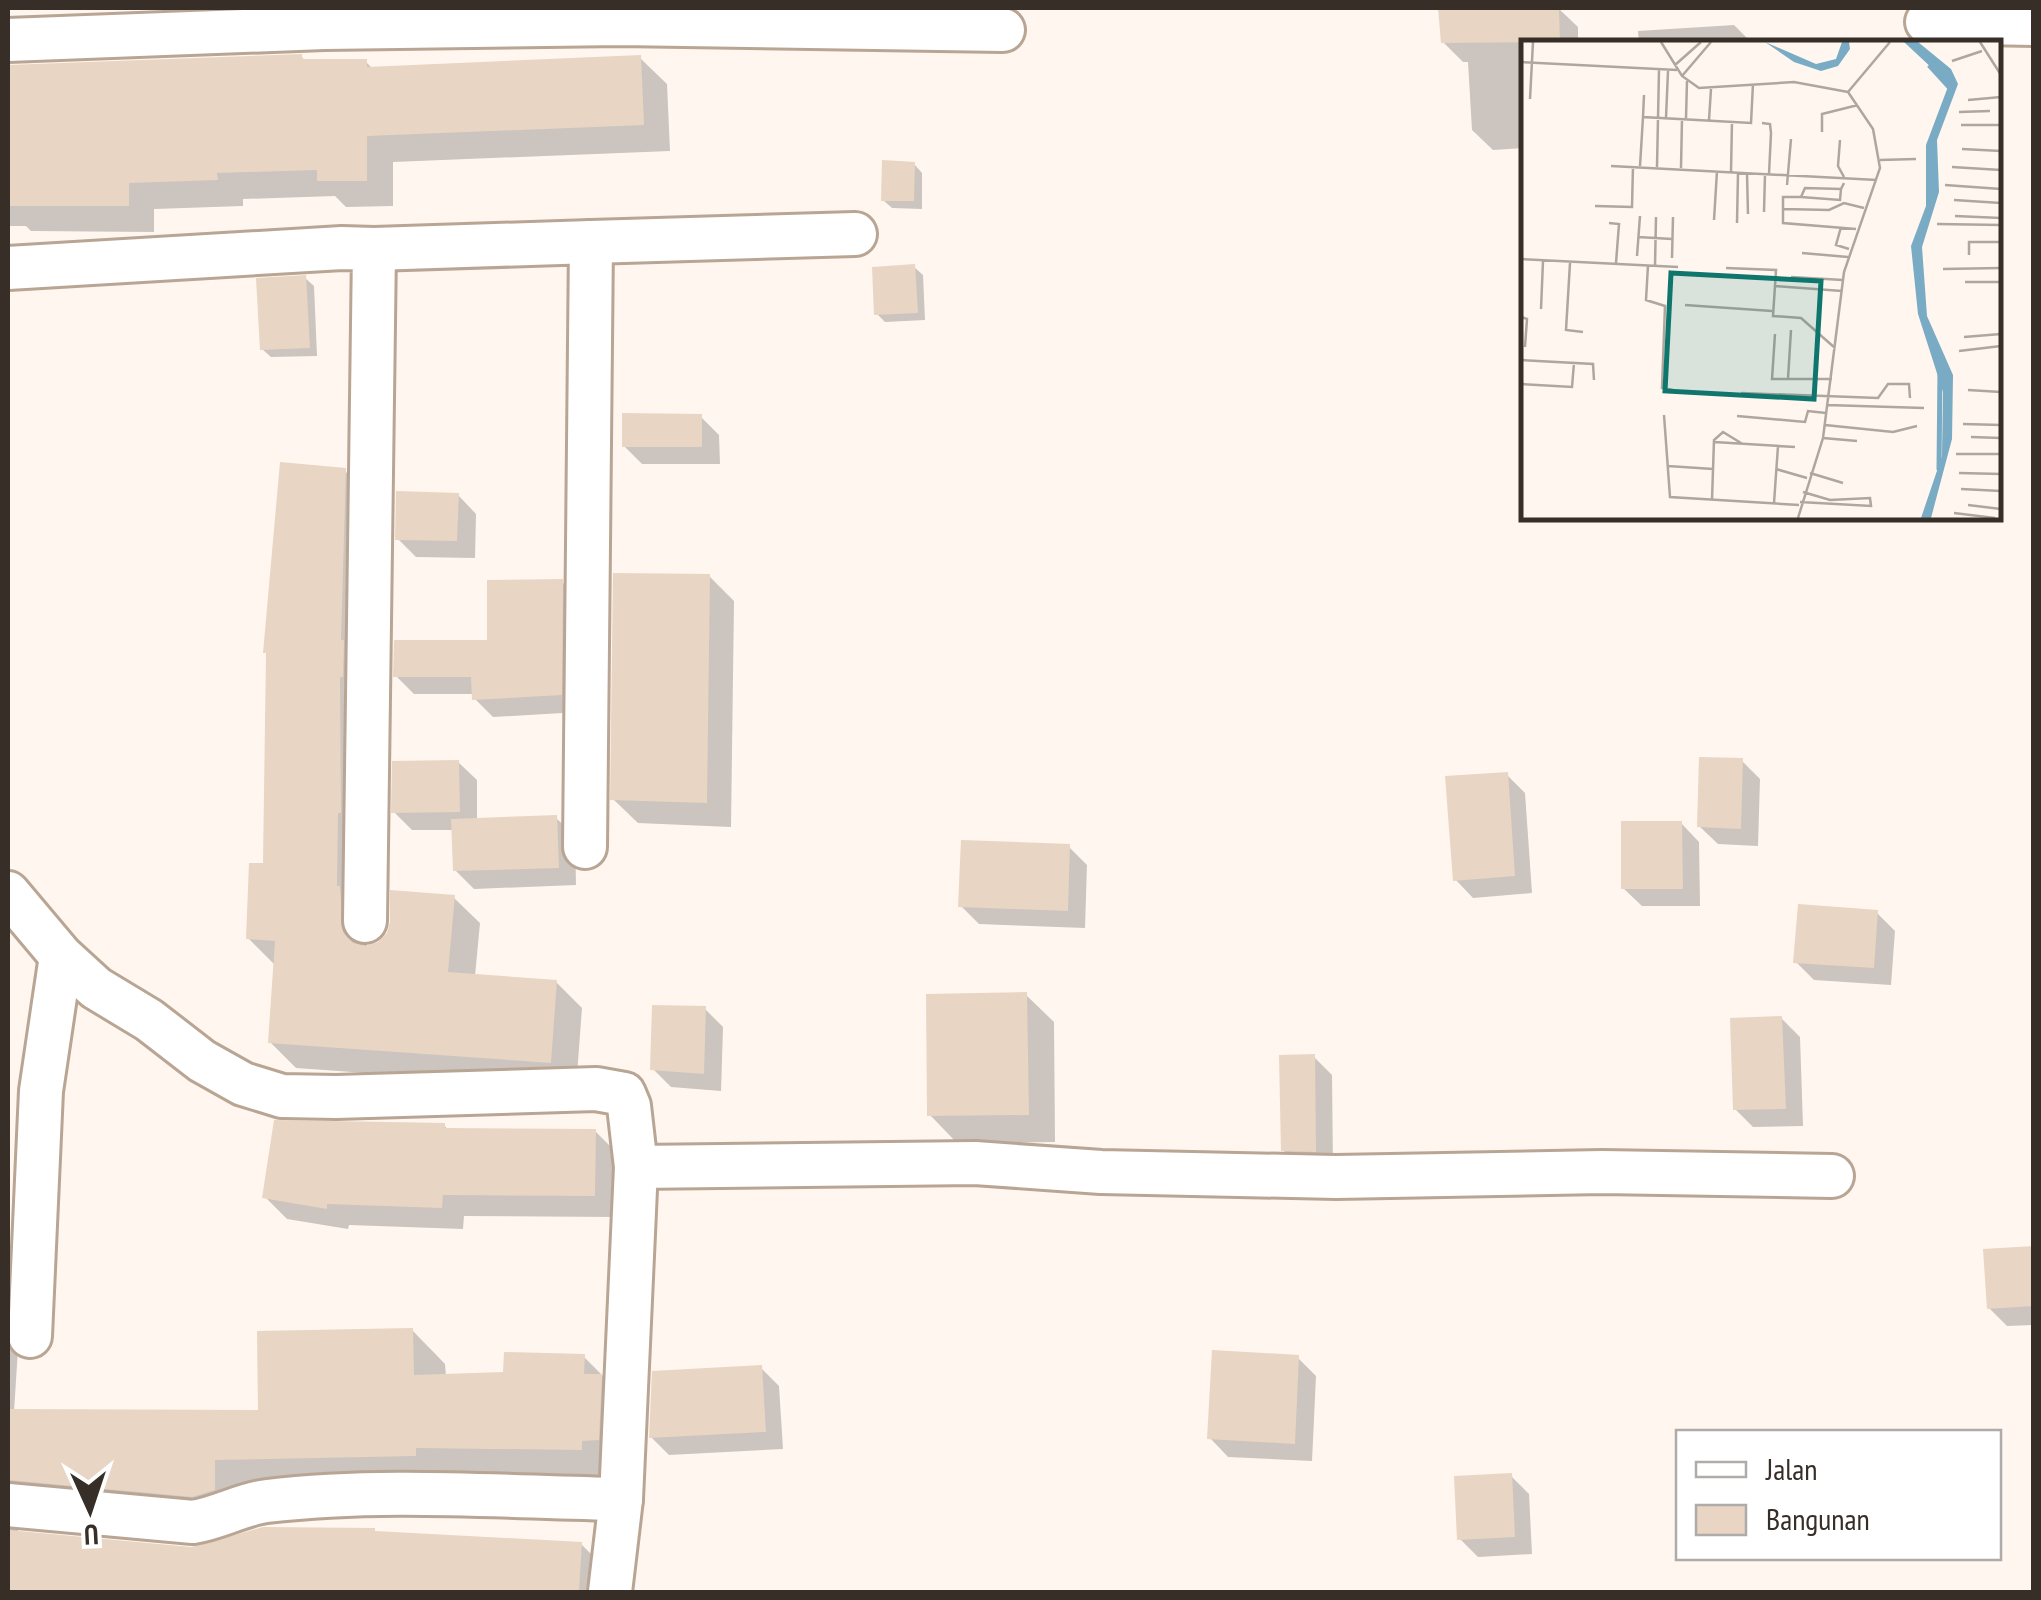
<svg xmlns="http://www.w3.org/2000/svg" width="2041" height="1600" viewBox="0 0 2041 1600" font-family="'PT Sans Narrow',sans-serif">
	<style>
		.shadow { fill: #0003 }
		.building { fill: #e9d5c3 }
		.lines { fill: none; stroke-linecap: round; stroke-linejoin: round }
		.minor-casing { stroke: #b9a594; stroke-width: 48 }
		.minor { stroke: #fff; stroke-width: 42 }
		.inset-river { fill: none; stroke: #79abc4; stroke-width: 5 }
		.inset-road { fill: none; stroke: #aea69f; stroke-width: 2.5 }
		.view { fill: #0f766e; fill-opacity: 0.15; stroke: #0f766e; stroke-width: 5 }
		.inset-edge { fill: none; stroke: #362e27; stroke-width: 5 }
	</style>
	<rect width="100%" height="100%" fill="#fef6ef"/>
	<!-- shadow -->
	<g class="shadow">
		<path d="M1440,8H1490V10L1558,8L1578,27V42H1524V148L1493,150L1472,130L1468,62H1463L1443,42Z"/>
		<path d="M1734,25L1751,42H1639L1638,31Z"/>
		<path d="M301,56L306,62H366L373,69L640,58L667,84L670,151L393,162V206L346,207L335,196L243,199V206L154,209V232L31,231L26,226H8V66Z"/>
		<path d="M914,164L922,173V209L892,208L883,200Z"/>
		<path d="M914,267L923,275L925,320L885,322L877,314Z"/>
		<path d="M305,278L314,286L317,356L271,357L262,349Z"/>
		<path d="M701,417L719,435L720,464H642L624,446Z"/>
		<path d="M345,471L371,497L367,948L379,944L389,934L454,898L480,923L475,976L556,982L582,1008L576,1088L296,1068L270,1042L274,964L248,938Z"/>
		<path d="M458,495L476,514L475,558L416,557L398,539Z"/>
		<path d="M709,576L734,601L731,827L638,823L613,799Z"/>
		<path d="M562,582L580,600L579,712L493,717L475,699L474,694H414L396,676L490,642Z"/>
		<path d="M1742,761L1760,779L1758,846L1718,844L1699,826Z"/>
		<path d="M458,762L477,780V820L556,818L575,836L576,885L474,889L455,870L454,830H412L394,812Z"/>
		<path d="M1507,775L1525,793L1532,893L1473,898L1455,879Z"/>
		<path d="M1681,823L1699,842L1700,906H1642L1623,888Z"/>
		<path d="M1069,847L1087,865L1085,928L979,924L961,906Z"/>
		<path d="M1877,913L1895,931L1891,985L1814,980L1796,962Z"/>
		<path d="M1026,995L1054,1022L1055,1142L957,1143L930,1115Z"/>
		<path d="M705,1009L723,1027L721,1091L671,1087L653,1069Z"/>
		<path d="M1781,1018L1800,1037L1803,1126L1753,1127L1735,1109Z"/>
		<path d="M1314,1057L1332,1075L1333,1169L1302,1168L1283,1150Z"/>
		<path d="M444,1125L449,1131H595L617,1153L616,1217L464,1216L463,1229L349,1225L348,1229L287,1219L265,1197Z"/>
		<path d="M2034,1249V1325L2007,1326L1989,1308Z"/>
		<path d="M412,1330L445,1364L446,1377L505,1374L584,1357L617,1390L614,1482L247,1523H21L17,1533L191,1549L377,1534L581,1544L614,1577L613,1592H8V1338L18,1349L14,1412H261Z"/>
		<path d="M1298,1358L1316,1376L1312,1461L1228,1457L1210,1438Z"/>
		<path d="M761,1368L779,1386L783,1449L669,1455L651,1437Z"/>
		<path d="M1511,1476L1529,1494L1532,1554L1478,1557L1460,1539Z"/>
	</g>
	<!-- building -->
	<g class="building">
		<path d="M1438,8H1559L1560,42L1441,43Z"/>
		<path d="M302,54V59H367V67L641,55L644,125L367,136V181H317V170L217,173L218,180L129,183V206H8V65Z"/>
		<path d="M882,160L915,162L914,201H881Z"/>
		<path d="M915,264L918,313L874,315L872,267Z"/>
		<path d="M306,275L310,348L260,350L256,278Z"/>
		<path d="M622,413L702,414V447H622Z"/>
		<path d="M280,462L346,468L341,640H344L343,677H340L341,813H338L337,886H340L343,932L353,943L366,946L378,942L387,933L390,922V890L455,895L448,972L557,980L551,1063L268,1043L275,941L246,939L249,863H263L266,653H263Z"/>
		<path d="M396,491L459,493L457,541L395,540Z"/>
		<path d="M613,573L710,574L707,803L610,800Z"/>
		<path d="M563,579L562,695L472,700L471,677H393L394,640H487V580Z"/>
		<path d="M1699,757L1743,758L1741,829L1697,827Z"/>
		<path d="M459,760L460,812L391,813L392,761Z"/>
		<path d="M1508,772L1515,876L1453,881L1445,776Z"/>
		<path d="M557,815L559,868L453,871L451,819Z"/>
		<path d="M1621,821H1682L1683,889H1621Z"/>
		<path d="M961,840L1070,844L1068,911L958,907Z"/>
		<path d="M1798,904L1878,910L1874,968L1793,963Z"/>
		<path d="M1027,992L1029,1115L927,1116L926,994Z"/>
		<path d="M652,1005L706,1006L704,1074L650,1070Z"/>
		<path d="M1782,1016L1786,1109L1733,1110L1730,1018Z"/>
		<path d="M1315,1054L1316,1152L1281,1151L1279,1055Z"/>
		<path d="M274,1120L445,1123V1128L596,1129L595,1196L443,1195L442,1208L327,1204V1209L262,1198Z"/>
		<path d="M2034,1246V1306L1987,1309L1983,1249Z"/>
		<path d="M413,1328L414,1375L503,1372L504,1352L585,1354L584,1374H602L599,1440L582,1441V1450L416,1448V1456L215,1460V1490L192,1497L8,1480V1409L258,1410L257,1331Z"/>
		<path d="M1212,1350L1299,1355L1295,1444L1207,1439Z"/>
		<path d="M762,1365L766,1432L649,1438L652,1371Z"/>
		<path d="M1512,1473L1515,1537L1457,1540L1454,1476Z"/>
		<path d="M263,1527L375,1528V1531L582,1542L579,1592H8V1530L191,1547Z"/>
	</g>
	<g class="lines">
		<defs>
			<g id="minor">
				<path d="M1927,22L2034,24"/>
				<path d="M8,40L324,28L621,24L1003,30"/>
				<path d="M591,242L855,234"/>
				<path d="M374,249L591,242L585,847"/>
				<path d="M8,268L342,248L374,249L365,921"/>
				<path d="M8,893L61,956L96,988L149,1020L202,1061L243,1084L282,1096L336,1097L596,1089L624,1094L629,1106L636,1167L621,1499C504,1497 383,1487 267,1501C242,1504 219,1518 193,1522L8,1505"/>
				<path d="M636,1167L975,1163L1101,1172L1336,1177L1602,1172L1832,1176"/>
				<path d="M30,1336L41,1091L61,956"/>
				<path d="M610,1592L621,1499"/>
			</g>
		</defs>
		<!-- minor casing -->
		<use href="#minor" class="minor-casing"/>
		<!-- minor -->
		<use href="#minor" class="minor"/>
	</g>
	<!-- overview -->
	<g transform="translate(1521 40)">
		<rect width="480" height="480" fill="#fef6ef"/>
		<path d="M244,2L295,24L315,19L321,2H328L329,9L317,26L300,31L273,22ZM383,2H397L430,29L437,44L416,100L418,152L401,207L406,276L432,335L431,399L410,478H400L421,416L422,352L397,274L390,206L405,166V105L428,44Z" fill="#79abc4"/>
		<path class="inset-river" d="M408,25L429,48M418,430L419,328"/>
		<path class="inset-road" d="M140,2L161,36L178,48L273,42L327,52M459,2L480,35M431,21L461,11M0,22L156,30M154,25L180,2M161,36L190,2M327,52L369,2M123,55L122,77L230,83L232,44M9,59L12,2M447,60L480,57M438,72L469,71M145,78L147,31M165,78L166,41M188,80L190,49M241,83L249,84L250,93L248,134M440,85H480M301,92V74L337,65M319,100L317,126L323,137M441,109L480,111M359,120L395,119M90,126L356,140M119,126L122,77M136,127L138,30M431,127L480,130M160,128L161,79M210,132L211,81M226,133L227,174M323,143L320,149L284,148L280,157H262V183L335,189M266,145L270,99M424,145L480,149M280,157L319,160L320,149M433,160L480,163M74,166L111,167L112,126M262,169L308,170L323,163L343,168M243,172L244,134M434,176L480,178M193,180L196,131M88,183L98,184L95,223M216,183L217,133M416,184L480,185M320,187L315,205L328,209M117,197L151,199M281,213L327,217M448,215V202H480M116,216L119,176M151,218L152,177M0,219L157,227M49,223L45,290L62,292M127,225L125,260L144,266L141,348L152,350M134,226L135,177M205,228L255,230L254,246M422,229L480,228M270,237L322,240M444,242H480M164,265L251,271M20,269L22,221M0,277L6,279L4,307M270,290L267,339H311M254,294L251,339H267M443,297L480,294M314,308L280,278L252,276L254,246L321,251M438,311L480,306M0,320L72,324L73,340M0,344L51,347L53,323M447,350L480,352M220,353L357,358L367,344H388L389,358M306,365L403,368M143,375L149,457L278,465M216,376L284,382L287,371L305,373M442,384L480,385M304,385L372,392L396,386M450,397L480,398M302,398L336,401M193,402L274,407M435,414H480M147,426L192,429M255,429L286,438M289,433L322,443M438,433L480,434M440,449L480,451M191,460L193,400L202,392L220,403M279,462L350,466L349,458L309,460L282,452M253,463L257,406M447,465L480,469M433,473L474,478M277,478L302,398L323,232L359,128L352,89L327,52"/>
		<path class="view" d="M150,233L300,241L293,359L144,351Z"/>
		<rect width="480" height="480" class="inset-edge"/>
	</g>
	<!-- border -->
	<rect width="2041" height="1600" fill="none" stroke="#362e27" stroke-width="20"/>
	<!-- legend -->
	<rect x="1676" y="1430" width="325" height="130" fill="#ffffff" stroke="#afaba9" stroke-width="2.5"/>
	<rect x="1696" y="1462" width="50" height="15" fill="#ffffff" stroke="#afaba9" stroke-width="2.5"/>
	<text x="1766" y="1480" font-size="30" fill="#362e27">Jalan</text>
	<rect x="1696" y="1505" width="50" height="30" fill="#e9d5c3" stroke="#afaba9" stroke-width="2.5"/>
	<text x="1766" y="1530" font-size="30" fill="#362e27">Bangunan</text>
	<!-- north arrow -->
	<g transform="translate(90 1510) rotate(177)" stroke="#ffffff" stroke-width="8" paint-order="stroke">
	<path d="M0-8L18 38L0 25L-18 38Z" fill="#362e27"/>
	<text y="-15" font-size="28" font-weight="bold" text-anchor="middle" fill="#362e27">U</text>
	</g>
</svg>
